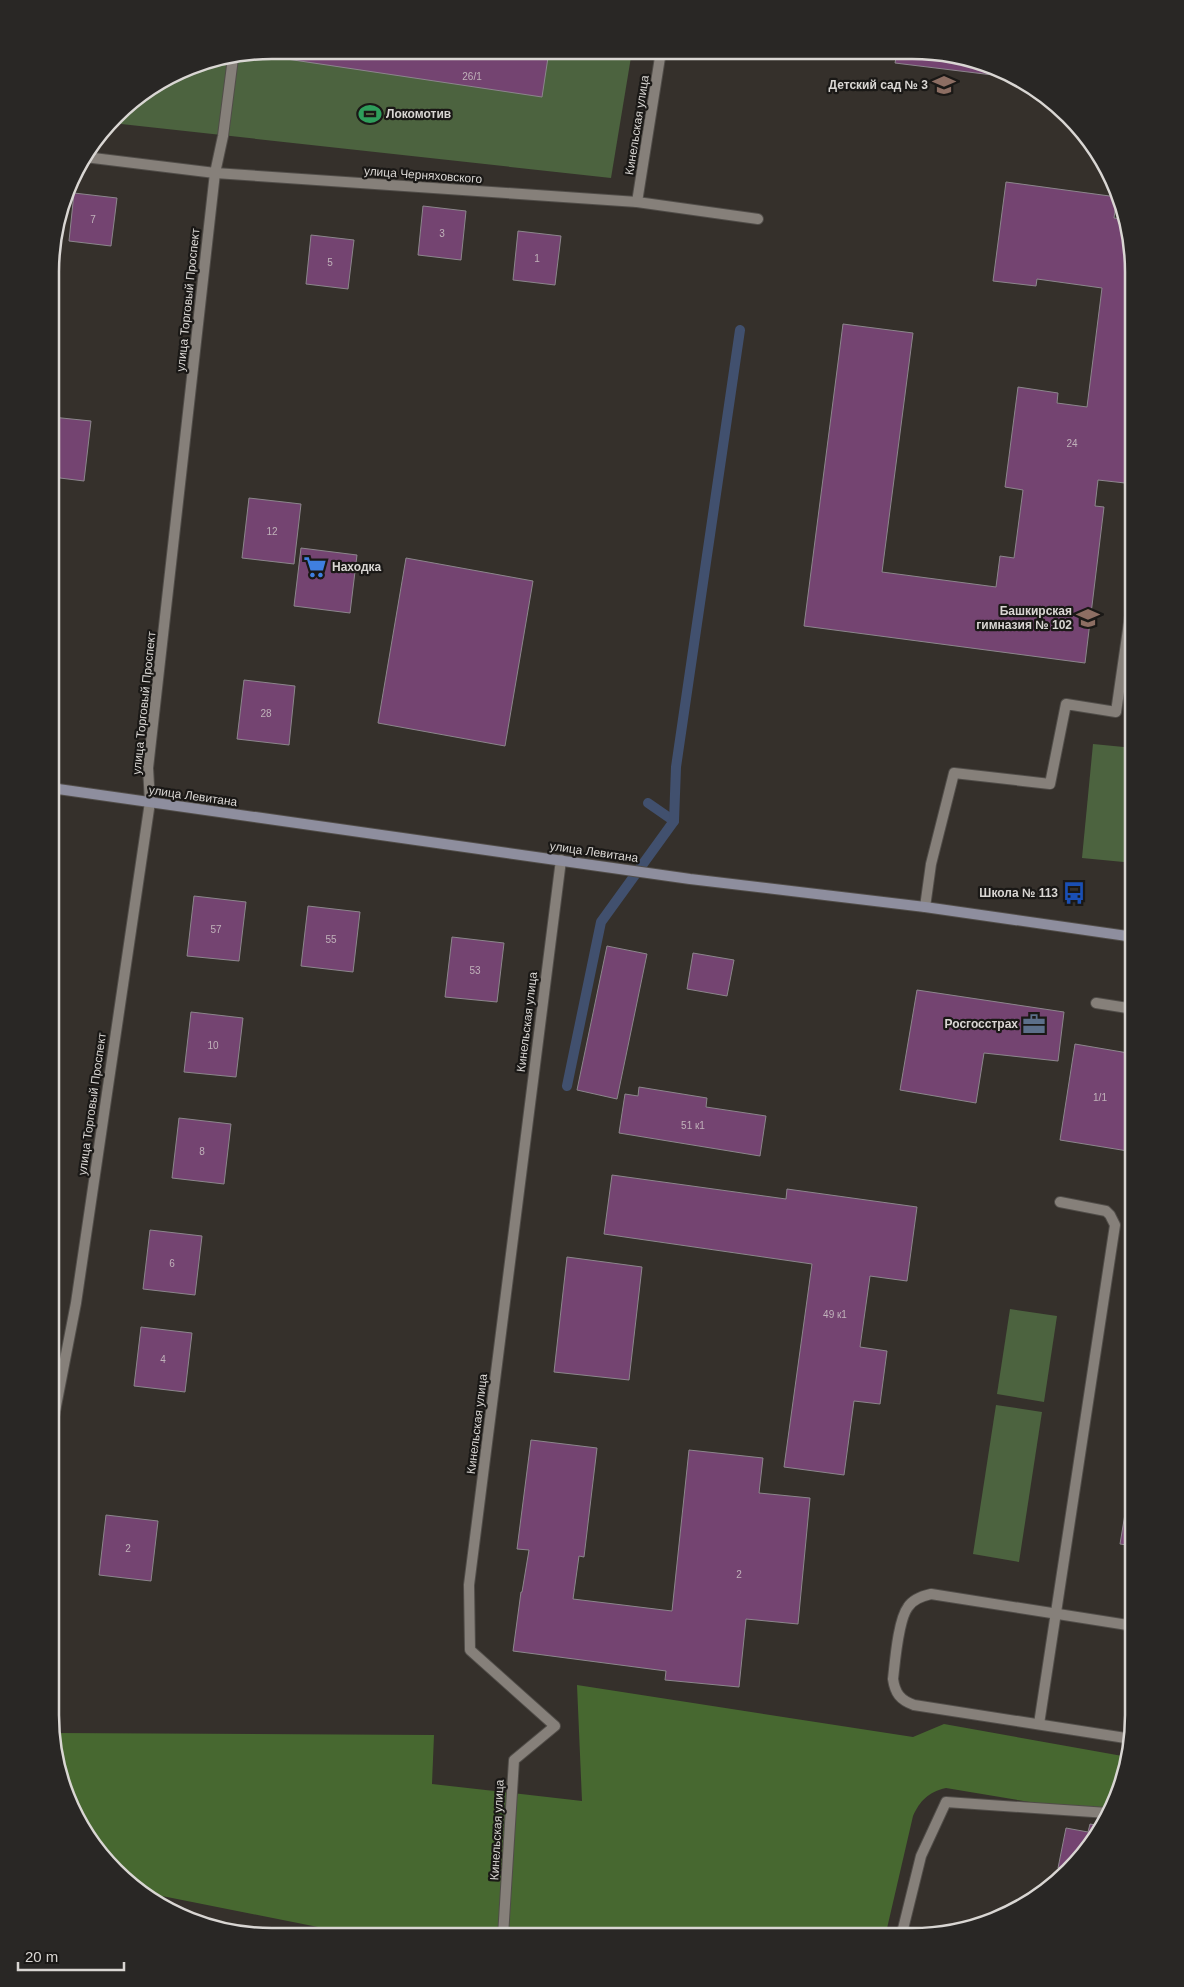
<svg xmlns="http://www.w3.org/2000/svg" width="1184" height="1987" viewBox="0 0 1184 1987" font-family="Arial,sans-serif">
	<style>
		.green { fill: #4c633f }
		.forest { fill: #476830 }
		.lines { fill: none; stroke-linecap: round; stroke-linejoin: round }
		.stream { stroke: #41506e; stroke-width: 10 }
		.building { fill: #744471; stroke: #8c868c }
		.lane-casing { stroke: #514d49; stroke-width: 12 }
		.street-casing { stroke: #514d49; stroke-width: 12 }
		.secondary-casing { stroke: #514d49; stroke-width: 12 }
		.lane { stroke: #86807a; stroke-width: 10 }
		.street { stroke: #86807a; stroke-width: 10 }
		.secondary { stroke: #8e8e9e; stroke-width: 10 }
		.labels { text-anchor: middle; stroke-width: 4.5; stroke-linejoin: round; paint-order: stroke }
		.number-label { font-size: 10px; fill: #c0b2ba }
		.poi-label { font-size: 12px; font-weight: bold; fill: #d9d6d3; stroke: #1a1816; text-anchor: end }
		.street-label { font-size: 12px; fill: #d9d6d3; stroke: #1a1816 }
		.rim { fill: none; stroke: #d9d6d3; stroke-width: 2.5 }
	</style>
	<rect width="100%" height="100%" fill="#35302b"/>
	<!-- green -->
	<g class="green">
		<path d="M272,50L632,51L611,178L112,123L125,105L187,67Z"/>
		<path d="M1093,744L1134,748V863L1082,858Z"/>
		<path d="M1010,1309L1057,1316L1044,1402L997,1394Z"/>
		<path d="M996,1405L1042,1412L1019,1562L973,1554Z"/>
	</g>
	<!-- forest -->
	<path class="forest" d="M577,1685L913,1737L944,1724L1128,1757L1122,1787L1107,1815L946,1788C928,1792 920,1801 913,1816L885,1937L358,1935L137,1891L96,1850L67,1800L54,1733L434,1735L432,1784L582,1801Z"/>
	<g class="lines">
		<!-- stream -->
		<g class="stream">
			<path d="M648,803L674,821"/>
			<path d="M567,1086L601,922L674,821L676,767L740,330"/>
		</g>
	</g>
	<!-- building -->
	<g class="building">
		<path d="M272,50L549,51L542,97L253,54Z"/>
		<path d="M897,52H941L997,67L1017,78L895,63Z"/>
		<path d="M1006,182L1117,197L1114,218L1123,219L1134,272V484L1098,480L1095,506L1104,507L1085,663L804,626L843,324L913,333L882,572L996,587L1000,556L1014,558L1023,490L1005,487L1018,387L1058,393L1057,403L1087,407L1102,288L1037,279L1036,286L993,281Z"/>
		<path d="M74,193L117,198L111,246L69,241Z"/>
		<path d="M423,206L466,211L461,260L418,255Z"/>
		<path d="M518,231L561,236L555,285L513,280Z"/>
		<path d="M311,235L354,240L348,289L306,284Z"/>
		<path d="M52,417L91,421L84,481L52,477Z"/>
		<path d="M249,498L301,504L294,564L242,558Z"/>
		<path d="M301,548L357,555L350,613L294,606Z"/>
		<path d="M406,558L533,581L505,746L378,723Z"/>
		<path d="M244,680L295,686L289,745L237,739Z"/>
		<path d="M194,896L246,902L239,961L187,956Z"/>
		<path d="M308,906L360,912L353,972L301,966Z"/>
		<path d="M452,937L504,943L497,1002L445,997Z"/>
		<path d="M607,946L647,954L617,1099L577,1090Z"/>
		<path d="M693,953L734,960L727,996L687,989Z"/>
		<path d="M917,990L1064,1012L1058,1061L984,1053L976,1103L900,1090Z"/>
		<path d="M191,1012L243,1018L236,1077L184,1072Z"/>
		<path d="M51,1018H55L51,1053Z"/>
		<path d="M1075,1044L1134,1054V1152L1060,1140Z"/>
		<path d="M639,1087L707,1098L706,1107L766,1116L760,1156L619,1133L625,1094L638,1096Z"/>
		<path d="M179,1118L231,1124L224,1184L172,1178Z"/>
		<path d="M612,1175L786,1199L787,1189L917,1207L907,1281L870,1276L860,1347L887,1351L880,1404L854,1401L844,1475L784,1467L812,1264L604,1234Z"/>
		<path d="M150,1230L202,1236L195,1295L143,1289Z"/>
		<path d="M567,1257L642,1267L629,1380L554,1372Z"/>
		<path d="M141,1327L192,1333L185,1392L134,1386Z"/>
		<path d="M531,1440L597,1448L584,1557L579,1556L573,1599L672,1611L689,1450L763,1458L759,1493L810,1498L798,1624L746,1619L739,1687L665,1680L666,1671L513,1651L521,1592H522L529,1550L517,1549Z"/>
		<path d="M1134,1460V1546L1120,1544Z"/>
		<path d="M106,1515L158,1521L151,1581L99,1575Z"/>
		<path d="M1090,1824L1101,1826L1088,1850L1068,1870L1058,1868L1066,1828L1088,1832Z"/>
	</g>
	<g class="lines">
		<defs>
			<g id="lane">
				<path d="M925,907L931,864L954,773L1050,784L1066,704L1116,712L1134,588"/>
				<path d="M1096,1003L1134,1009"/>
				<path d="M1039,1724L1115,1225L1110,1215L1106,1211L1060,1202"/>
				<path d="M1132,1739L914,1705C900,1700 895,1693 893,1679C895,1662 898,1620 908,1607C913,1599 922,1596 931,1594L1134,1626"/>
				<path d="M901,1937L921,1856L946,1802L1108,1813"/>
			</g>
			<g id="street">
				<path d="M85,157L215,173L637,202L758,219"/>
				<path d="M637,202L661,51"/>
				<path d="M50,1437L76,1303L150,802L148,768L215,173L223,136L233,58"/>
				<path d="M503,1936L514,1760L555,1726L470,1650L469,1585L561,860"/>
			</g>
			<path id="secondary" d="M51,788L690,879L925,907L1134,937"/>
		</defs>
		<!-- lane casing -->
		<use href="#lane" class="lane-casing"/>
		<!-- street casing -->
		<use href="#street" class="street-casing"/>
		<!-- secondary casing -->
		<use href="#secondary" class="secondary-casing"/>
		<!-- lane -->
		<use href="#lane" class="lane"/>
		<!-- street -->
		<use href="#street" class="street"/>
		<!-- secondary -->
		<use href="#secondary" class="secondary"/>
	</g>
	<!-- icons -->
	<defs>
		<symbol id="school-bare" viewBox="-9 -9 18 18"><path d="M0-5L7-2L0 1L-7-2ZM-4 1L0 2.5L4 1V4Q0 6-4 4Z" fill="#8d6e63" stroke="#1a1816" stroke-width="2.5" paint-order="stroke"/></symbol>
		<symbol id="stadium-bare" viewBox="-9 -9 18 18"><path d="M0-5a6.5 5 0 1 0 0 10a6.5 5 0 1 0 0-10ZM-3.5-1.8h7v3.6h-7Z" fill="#2e9e5b" stroke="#1a1816" stroke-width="2.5" paint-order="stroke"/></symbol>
		<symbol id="supermarket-bare" viewBox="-9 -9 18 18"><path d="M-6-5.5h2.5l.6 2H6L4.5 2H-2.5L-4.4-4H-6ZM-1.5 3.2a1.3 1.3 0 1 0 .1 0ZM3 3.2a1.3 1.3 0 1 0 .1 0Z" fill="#3f7fe0" stroke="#1a1816" stroke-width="2.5" paint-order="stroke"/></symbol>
		<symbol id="bus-bare" viewBox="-9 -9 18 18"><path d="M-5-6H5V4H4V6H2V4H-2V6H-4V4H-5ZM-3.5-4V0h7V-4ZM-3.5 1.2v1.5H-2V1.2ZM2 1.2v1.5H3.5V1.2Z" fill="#1a4fb4" stroke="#1a1816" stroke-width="2.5" paint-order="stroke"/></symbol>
		<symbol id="office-bare" viewBox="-9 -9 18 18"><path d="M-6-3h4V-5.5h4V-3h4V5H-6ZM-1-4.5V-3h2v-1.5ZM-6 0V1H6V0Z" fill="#5c6f8a" stroke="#1a1816" stroke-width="2.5" paint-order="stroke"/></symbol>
	</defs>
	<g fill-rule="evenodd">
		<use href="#school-bare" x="928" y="69" width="32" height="32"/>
		<use href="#stadium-bare" x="354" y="98" width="32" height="32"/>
		<use href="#supermarket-bare" x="299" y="551" width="32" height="32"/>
		<use href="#school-bare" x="1072" y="602" width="32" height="32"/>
		<use href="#bus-bare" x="1058" y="877" width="32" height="32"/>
		<use href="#office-bare" x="1018" y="1008" width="32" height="32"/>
	</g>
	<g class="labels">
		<!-- number labels -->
		<g class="number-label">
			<text x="472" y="80">26/1</text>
			<text x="93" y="223">7</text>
			<text x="442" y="237">3</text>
			<text x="537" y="262">1</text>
			<text x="330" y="266">5</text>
			<text x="1072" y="447">24</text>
			<text x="272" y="535">12</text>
			<text x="266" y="717">28</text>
			<text x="216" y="933">57</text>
			<text x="331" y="943">55</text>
			<text x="475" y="974">53</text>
			<text x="213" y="1049">10</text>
			<text x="1100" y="1101">1/1</text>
			<text x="693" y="1129">51 к1</text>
			<text x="202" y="1155">8</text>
			<text x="172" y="1267">6</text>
			<text x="835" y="1318">49 к1</text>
			<text x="163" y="1363">4</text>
			<text x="128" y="1552">2</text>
			<text x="739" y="1578">2</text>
		</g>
		<!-- poi labels -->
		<g class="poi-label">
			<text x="928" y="89">Детский сад № 3</text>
			<text x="386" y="118" text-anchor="start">Локомотив</text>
			<text x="332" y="571" text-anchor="start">Находка</text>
			<text x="1072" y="615">Башкирская<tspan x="1072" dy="14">гимназия № 102</tspan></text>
			<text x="1058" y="897">Школа № 113</text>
			<text x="1018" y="1028">Росгосстрах</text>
		</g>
		<!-- street labels -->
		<g class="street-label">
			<text transform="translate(637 125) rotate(-81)" y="4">Кинельская улица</text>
			<text transform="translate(423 175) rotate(4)" y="4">улица Черняховского</text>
			<text transform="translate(188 300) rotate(-84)" y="4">улица Торговый Проспект</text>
			<text transform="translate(144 703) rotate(-84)" y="4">улица Торговый Проспект</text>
			<text transform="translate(193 796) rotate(8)" y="4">улица Левитана</text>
			<text transform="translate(594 852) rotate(8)" y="4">улица Левитана</text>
			<text transform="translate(527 1022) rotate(-83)" y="4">Кинельская улица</text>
			<text transform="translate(92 1104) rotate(-82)" y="4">улица Торговый Проспект</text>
			<text transform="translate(477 1424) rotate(-83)" y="4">Кинельская улица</text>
			<text transform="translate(497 1830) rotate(-87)" y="4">Кинельская улица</text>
		</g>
	</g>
	<!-- crop -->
	<path d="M0 0H1184V1987H0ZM272 59H912A213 213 0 0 1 1125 272V1715A213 213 0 0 1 912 1928H272A213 213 0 0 1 59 1715V272A213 213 0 0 1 272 59Z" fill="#292725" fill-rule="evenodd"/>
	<path class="rim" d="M272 59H912A213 213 0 0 1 1125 272V1715A213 213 0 0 1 912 1928H272A213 213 0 0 1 59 1715V272A213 213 0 0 1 272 59Z"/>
	<!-- scale -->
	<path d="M18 1962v8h106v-8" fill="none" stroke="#d9d6d3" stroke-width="2.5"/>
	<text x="25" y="1962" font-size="15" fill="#d9d6d3" stroke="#1a1816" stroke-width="4" paint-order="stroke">20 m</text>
</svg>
